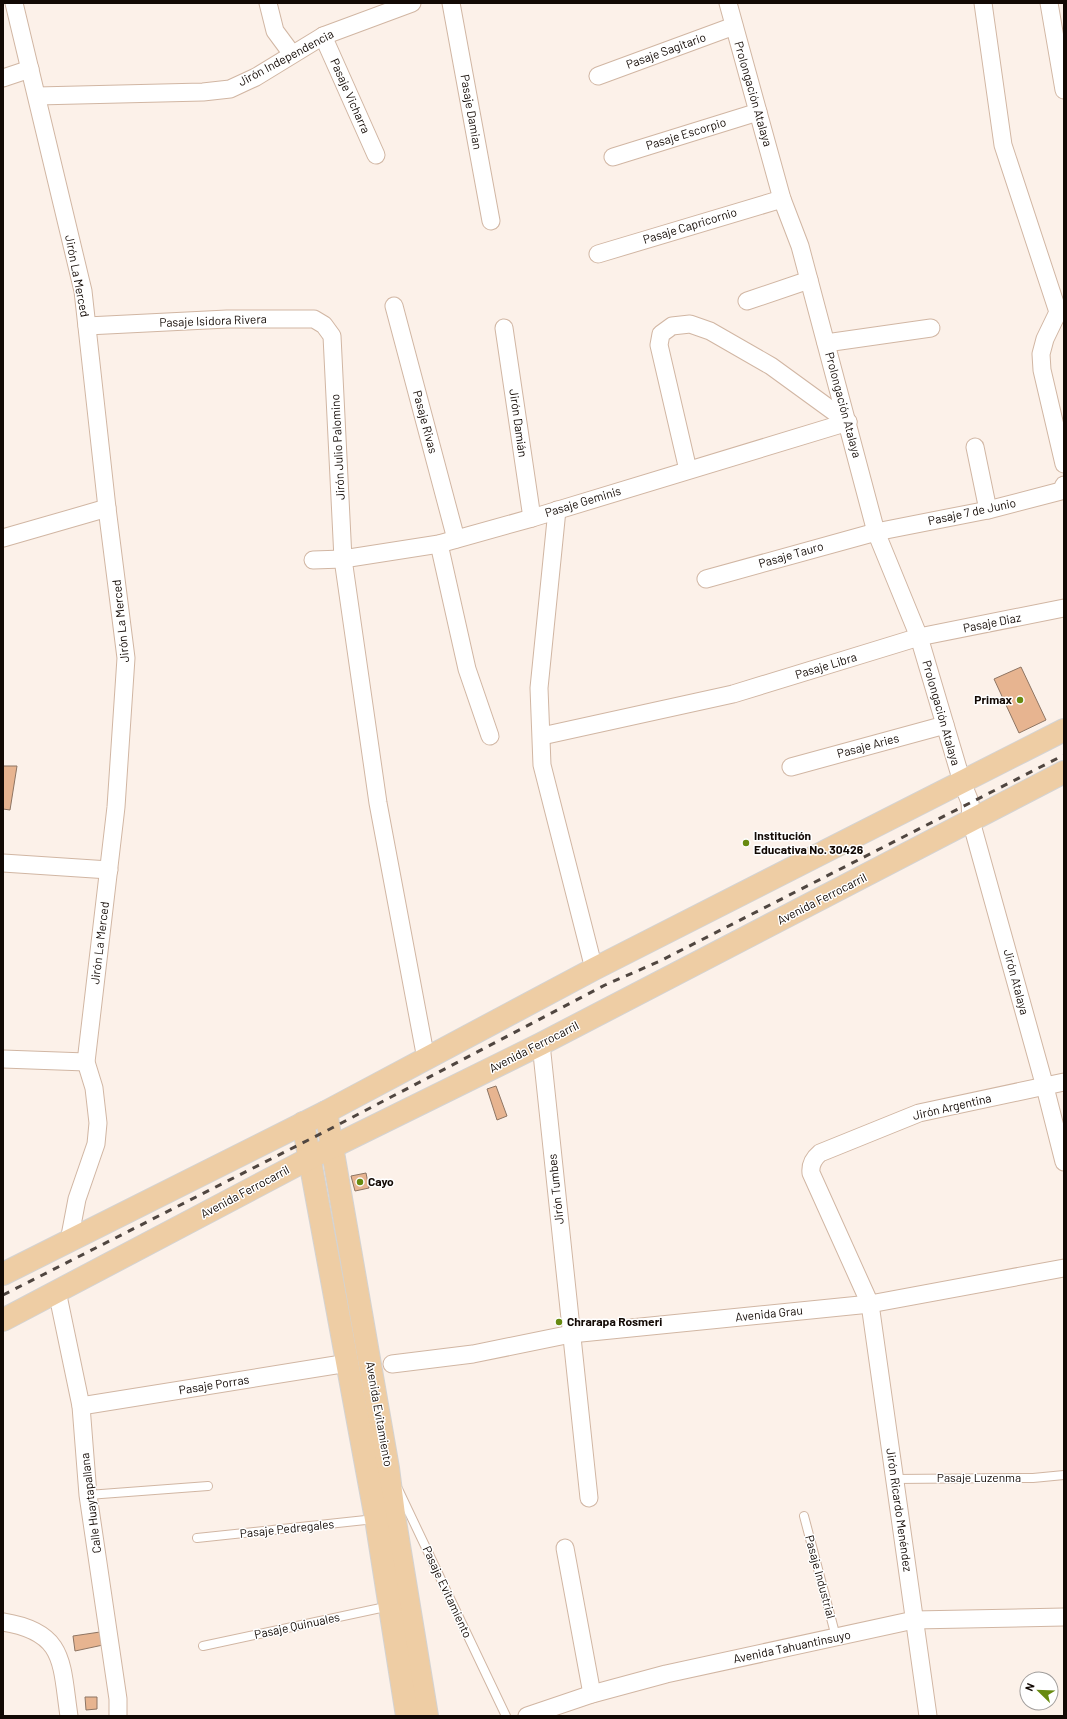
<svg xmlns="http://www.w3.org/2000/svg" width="1067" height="1719" viewBox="0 0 1067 1719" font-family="Barlow,sans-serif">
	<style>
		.building { fill: #e7b490; stroke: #8e7563 }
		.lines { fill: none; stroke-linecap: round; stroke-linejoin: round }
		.service-casing { stroke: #d1b6a3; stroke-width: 10 }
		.minor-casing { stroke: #d1b6a3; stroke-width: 19 }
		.primary-casing { stroke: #d4d3d2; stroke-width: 24 }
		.service { stroke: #fff; stroke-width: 8 }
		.minor { stroke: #fff; stroke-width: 17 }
		.primary { stroke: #eecda4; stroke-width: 22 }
		.rail { stroke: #504640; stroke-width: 3; stroke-dasharray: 7 7; stroke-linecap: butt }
		.poi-dot { fill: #678a10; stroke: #fff; stroke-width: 1.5 }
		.labels { text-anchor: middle; stroke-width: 3; stroke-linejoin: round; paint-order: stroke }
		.street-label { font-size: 12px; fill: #120904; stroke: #fff }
		.poi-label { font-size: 12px; font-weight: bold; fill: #120904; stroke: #fff; text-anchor: start }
	</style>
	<rect width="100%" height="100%" fill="#fcf1e9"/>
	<!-- building -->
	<g class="building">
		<path d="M1021,667L1046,720L1019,733L994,679Z"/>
		<path d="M3,766H17L10,810L3,809Z"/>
		<path d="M496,1086L507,1116L497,1120L487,1089Z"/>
		<path d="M366,1173L369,1188L355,1191L351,1176Z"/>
		<path d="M100,1632L103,1645L75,1651L73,1636Z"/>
		<path d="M85,1697H97V1709L86,1710Z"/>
	</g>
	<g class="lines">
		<defs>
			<g id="service">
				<path d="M894,1479L1033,1478L1064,1475"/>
				<path d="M398,1489L506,1716"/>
				<path d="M88,1495L208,1486"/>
				<path d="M804,1516L836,1637"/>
				<path d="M197,1538L375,1519"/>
				<path d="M203,1646L390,1606"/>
			</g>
			<g id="minor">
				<path d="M14,3L83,291L107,508L126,658L116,807L86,1062L94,1088L98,1123L96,1144L77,1199L69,1241"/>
				<path d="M268,3L275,31L292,54"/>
				<path d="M451,3L491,221"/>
				<path d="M728,3L782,199L800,246L876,532L919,637L962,782L970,802L971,821L1045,1087L1064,1162"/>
				<path d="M983,3L1003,145L1058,312L1045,339L1041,354L1042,370L1064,464"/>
				<path d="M1049,3L1064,90"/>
				<path d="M323,36L376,155"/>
				<path d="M598,76L734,26"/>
				<path d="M3,78L30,69"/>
				<path d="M37,96L203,92L230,89L256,77L323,36L412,3"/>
				<path d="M613,157L758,112"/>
				<path d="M598,254L782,199"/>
				<path d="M747,301L809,280"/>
				<path d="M394,306L456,539"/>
				<path d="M87,326L227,319H314L324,325L332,336L343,559L378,803L426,1059"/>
				<path d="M504,328L532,518"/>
				<path d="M826,343L931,328"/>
				<path d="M975,447L988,510"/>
				<path d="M688,470L659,345L661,334L672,326L690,324L710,331L771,366L848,422"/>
				<path d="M557,510L539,688L542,765L594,969"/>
				<path d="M3,538L107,508"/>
				<path d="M439,544L467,669L490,736"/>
				<path d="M313,560L343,559L439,544L532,518L848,422"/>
				<path d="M706,579L876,532L988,510L1061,491L1064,485"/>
				<path d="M542,736L733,694L919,637L1064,608"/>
				<path d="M791,767L945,725"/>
				<path d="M3,863L109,870"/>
				<path d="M541,1044L589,1498"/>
				<path d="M3,1059L86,1062"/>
				<path d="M57,1291L81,1406L88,1495L118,1699V1716"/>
				<path d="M392,1364L473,1354L571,1334L870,1304L1064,1268"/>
				<path d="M81,1406L348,1363"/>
				<path d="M565,1548L592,1694"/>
				<path d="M3,1622C66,1632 61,1663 69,1716"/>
				<path d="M527,1716L592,1694L666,1674L914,1620L1064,1617"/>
				<path d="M928,1716L870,1304L811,1173C810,1164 814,1158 820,1153L919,1113L1064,1082"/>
			</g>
			<g id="primary">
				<path d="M326,1112L388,1468L394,1515L427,1716"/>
				<path d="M303,1123L376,1519L407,1716"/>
				<path d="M3,1274L326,1112L594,969L1064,730"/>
				<path d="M3,1320L310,1158L541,1044L1064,772"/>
			</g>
		</defs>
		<!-- service casing -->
		<use href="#service" class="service-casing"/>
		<!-- minor casing -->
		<use href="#minor" class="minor-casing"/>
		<!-- primary casing -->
		<use href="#primary" class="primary-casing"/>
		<!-- service -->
		<use href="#service" class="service"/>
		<!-- minor -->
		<use href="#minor" class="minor"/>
		<!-- primary -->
		<use href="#primary" class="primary"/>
		<!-- rail -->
		<path class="rail" d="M3,1295L330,1129L605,985L660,961L1064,755"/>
	</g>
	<!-- markers -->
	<g class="poi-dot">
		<circle cx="1020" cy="700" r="4"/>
		<circle cx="746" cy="843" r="4"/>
		<circle cx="360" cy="1182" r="4"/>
		<circle cx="559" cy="1322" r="4"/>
	</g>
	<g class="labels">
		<!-- street labels -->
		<g class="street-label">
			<text transform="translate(666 51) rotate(-20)" y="4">Pasaje Sagitario</text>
			<text transform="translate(286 58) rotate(-28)" y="4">Jirón Independencia</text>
			<text transform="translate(753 94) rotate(74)" y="4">Prolongación Atalaya</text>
			<text transform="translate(350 96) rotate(66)" y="4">Pasaje Vicharra</text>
			<text transform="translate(471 112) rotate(80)" y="4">Pasaje Damian</text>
			<text transform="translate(686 134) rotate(-17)" y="4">Pasaje Escorpio</text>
			<text transform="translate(690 226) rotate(-17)" y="4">Pasaje Capricornio</text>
			<text transform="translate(77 276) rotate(79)" y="4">Jirón La Merced</text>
			<text transform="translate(213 321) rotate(-2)" y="4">Pasaje Isidora Rivera</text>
			<text transform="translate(843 405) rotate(75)" y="4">Prolongación Atalaya</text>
			<text transform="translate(425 422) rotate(75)" y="4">Pasaje Rivas</text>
			<text transform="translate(518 423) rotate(82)" y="4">Jirón Damián</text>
			<text transform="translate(338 447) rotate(-93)" y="4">Jirón Julio Palomino</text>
			<text transform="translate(583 502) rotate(-17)" y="4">Pasaje Geminis</text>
			<text transform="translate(972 512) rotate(-12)" y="4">Pasaje 7 de Junio</text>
			<text transform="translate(791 555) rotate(-16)" y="4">Pasaje Tauro</text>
			<text transform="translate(121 621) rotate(-96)" y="4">Jirón La Merced</text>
			<text transform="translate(992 623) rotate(-11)" y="4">Pasaje Diaz</text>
			<text transform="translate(826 666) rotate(-17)" y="4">Pasaje Libra</text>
			<text transform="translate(941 713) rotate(74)" y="4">Prolongación Atalaya</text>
			<text transform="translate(868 746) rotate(-15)" y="4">Pasaje Aries</text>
			<text transform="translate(822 899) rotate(-27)" y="4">Avenida Ferrocarril</text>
			<text transform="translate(100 943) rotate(-83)" y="4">Jirón La Merced</text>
			<text transform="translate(1016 982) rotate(75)" y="4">Jirón Atalaya</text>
			<text transform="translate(534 1047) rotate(-27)" y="4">Avenida Ferrocarril</text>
			<text transform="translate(952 1107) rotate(-13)" y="4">Jirón Argentina</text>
			<text transform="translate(556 1189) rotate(-96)" y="4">Jirón Tumbes</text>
			<text transform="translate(245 1192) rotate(-28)" y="4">Avenida Ferrocarril</text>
			<text transform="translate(769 1314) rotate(-6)" y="4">Avenida Grau</text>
			<text transform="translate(214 1385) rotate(-9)" y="4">Pasaje Porras</text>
			<text transform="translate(379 1414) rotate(80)" y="4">Avenida Evitamiento</text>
			<text x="979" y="1482">Pasaje Luzenma</text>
			<text transform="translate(91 1503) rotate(-97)" y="4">Calle Huaytapallana</text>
			<text transform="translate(899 1510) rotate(82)" y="4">Jirón Ricardo Menéndez</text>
			<text transform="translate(287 1529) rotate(-6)" y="4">Pasaje Pedregales</text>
			<text transform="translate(820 1577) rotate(75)" y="4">Pasaje Industrial</text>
			<text transform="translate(447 1592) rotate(65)" y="4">Pasaje Evitamiento</text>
			<text transform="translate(297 1626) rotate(-12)" y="4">Pasaje Quinuales</text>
			<text transform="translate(792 1647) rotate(-12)" y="4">Avenida Tahuantinsuyo</text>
		</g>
		<!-- poi labels -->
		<g class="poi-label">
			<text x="1012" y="704" text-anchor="end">Primax</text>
			<text x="754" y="840">Institución<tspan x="754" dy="14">Educativa No. 30426</tspan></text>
			<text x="368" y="1186">Cayo</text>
			<text x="567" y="1326">Chrarapa Rosmeri</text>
		</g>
	</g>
	<!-- border -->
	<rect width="1067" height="1719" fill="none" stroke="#120904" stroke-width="8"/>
	<!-- north arrow -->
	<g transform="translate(1039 1691) rotate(293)"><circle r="19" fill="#ffffff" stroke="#a09d9b"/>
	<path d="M0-3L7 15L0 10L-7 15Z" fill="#678a10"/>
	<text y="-6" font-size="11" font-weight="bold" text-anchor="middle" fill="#120904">N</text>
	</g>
</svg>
